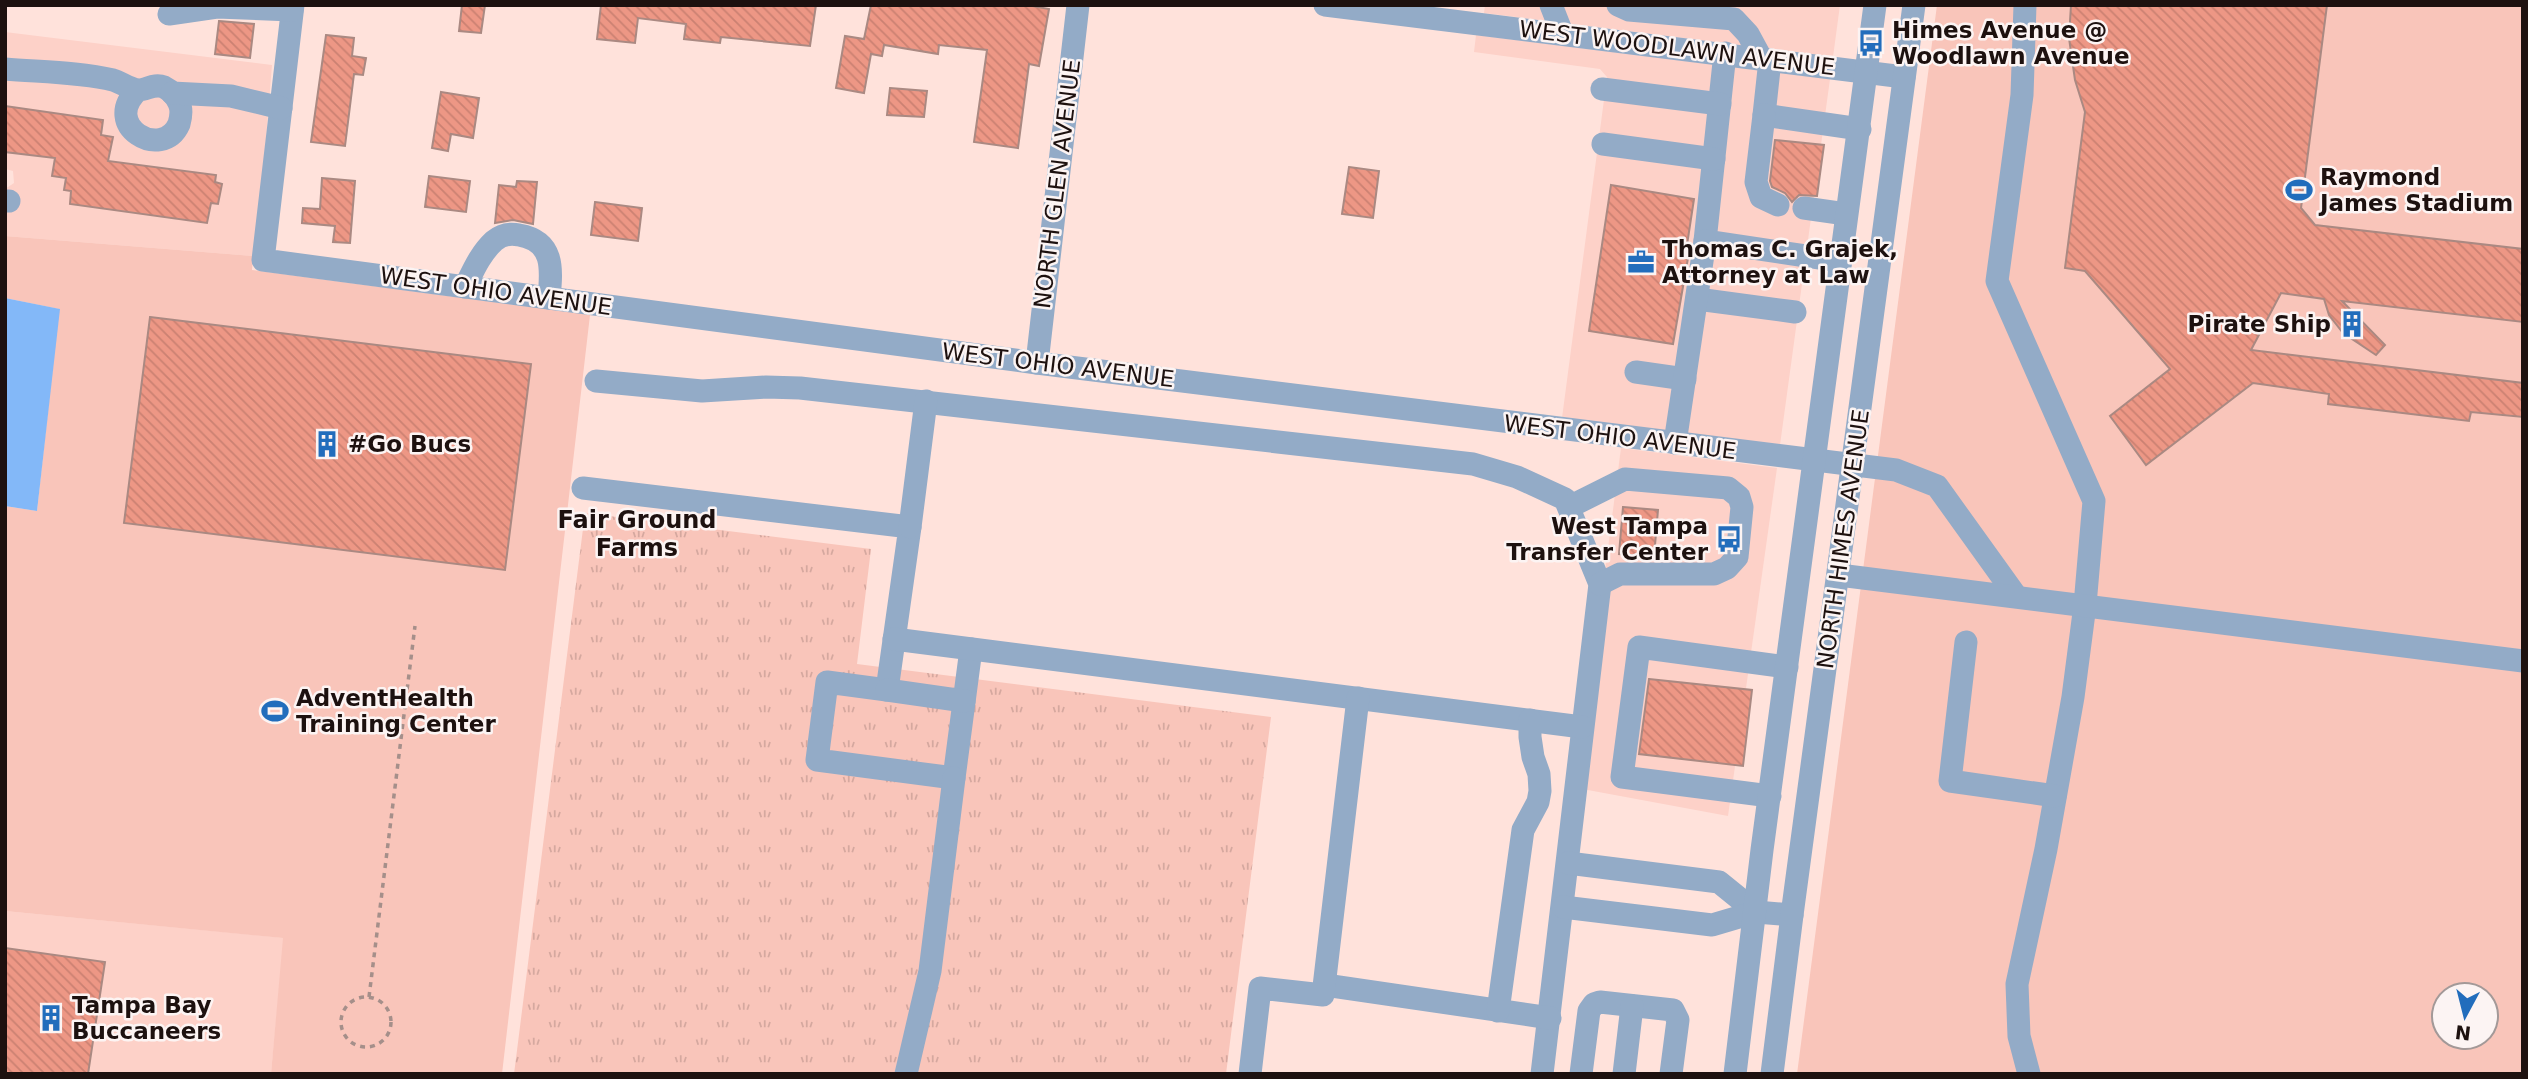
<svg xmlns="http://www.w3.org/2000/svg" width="2528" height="1079" viewBox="0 0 2528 1079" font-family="'DejaVu Sans',sans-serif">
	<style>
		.built { fill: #fdd1c8 }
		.grass { fill: url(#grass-tufts) }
		.park { fill: #f9c5ba; fill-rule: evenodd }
		.water { fill: #83b8f8 }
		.building { fill: url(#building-back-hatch); stroke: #aa8982; stroke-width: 2 }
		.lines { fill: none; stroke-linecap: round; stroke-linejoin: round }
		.path { stroke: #a58f8a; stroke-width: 3.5; stroke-dasharray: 5 5; stroke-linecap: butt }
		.minor { stroke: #93abc7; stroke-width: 23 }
		.labels { text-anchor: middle; stroke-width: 5; stroke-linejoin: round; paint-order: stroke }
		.poi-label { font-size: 23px; font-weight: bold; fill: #1d110f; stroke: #fcf4f3; text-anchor: start }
		.street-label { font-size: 23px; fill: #1d110f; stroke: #fcf4f3 }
		.neighbourhood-label { font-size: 24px; font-weight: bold; fill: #1d110f; stroke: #fcf4f3 }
	</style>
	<defs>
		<pattern id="grass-tufts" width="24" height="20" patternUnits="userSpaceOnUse" patternTransform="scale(1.75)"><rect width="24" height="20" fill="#f9c5ba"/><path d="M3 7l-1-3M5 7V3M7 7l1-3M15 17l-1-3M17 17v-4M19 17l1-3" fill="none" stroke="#d5a89f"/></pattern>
		<pattern id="building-back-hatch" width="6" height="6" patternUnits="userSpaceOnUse" patternTransform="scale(1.75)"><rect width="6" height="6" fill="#ed9785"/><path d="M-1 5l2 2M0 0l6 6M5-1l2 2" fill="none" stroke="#cb8172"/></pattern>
	</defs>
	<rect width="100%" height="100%" fill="#ffe2db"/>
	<!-- built -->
	<g class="built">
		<path d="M1485,5H1840L1833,57L1484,13Z"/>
		<path d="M5,32L272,65L264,164L253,256L5,236V189L14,183L13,171L5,169Z"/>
		<path d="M1476,35L1830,79L1780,445L1562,418L1607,77L1600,69L1474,52Z"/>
		<path d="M1621,448L1777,468L1728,816L1577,788Z"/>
		<path d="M5,911L284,938L271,1074H5Z"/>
	</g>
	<!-- grass -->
	<path class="grass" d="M585,513L871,549L857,664L1271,717L1226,1074H514Z"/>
	<!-- park -->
	<g class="park">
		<path d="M1937,5H2523V1074H1797ZM2444,995H2486V1037H2444Z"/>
		<path d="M5,236L253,256L252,270L590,315L502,1074H271L283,938L5,911V506L37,511L59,309L5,298Z"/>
	</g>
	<!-- water -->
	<path class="water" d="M5,298L60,309L37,511L5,506Z"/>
	<!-- building -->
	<g class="building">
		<path d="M462,5H485L481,33L459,31Z"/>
		<path d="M601,5H816L810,46L721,37L720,43L684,39L686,24L638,18L635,43L597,39Z"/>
		<path d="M871,5H1027L1049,9L1039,66L1029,64L1018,148L974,142L987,50L939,45L938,54L884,45L882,56L871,54L864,93L836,88L845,36L864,39Z"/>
		<path d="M2071,5H2327L2301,208L2315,225L2523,249V322L2342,301L2385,345L2376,355L2343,333L2329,315L2324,299L2281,293L2251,350L2523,383V417L2471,412L2469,421L2328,404L2329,394L2253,383L2146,465L2110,416L2170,369L2085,271L2065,268L2085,112L2075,80L2069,38Z"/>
		<path d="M219,21L254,24L250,58L215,54Z"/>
		<path d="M326,35L354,38L352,56L366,58L363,75L354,74L345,146L311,142Z"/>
		<path d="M890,88L927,91L924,117L887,115Z"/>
		<path d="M441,92L479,98L473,138L451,134L448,151L432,148Z"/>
		<path d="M5,106L103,120L101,135L113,137L108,161L216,175L215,182L222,184L218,204L211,203L207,223L70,204L71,191L64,190L66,178L52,176L55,158L5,152Z"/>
		<path d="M1775,140L1824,145L1817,196L1799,195L1792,202L1785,193L1772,187L1770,181Z"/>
		<path d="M1349,167L1379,171L1373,218L1342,214Z"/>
		<path d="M429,176L470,181L466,212L425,207Z"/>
		<path d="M322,178L355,181L350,243L333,242L335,226L302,223L303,208L320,209Z"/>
		<path d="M517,181L537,182L533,224L513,220L495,223L499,185L516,187Z"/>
		<path d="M1611,185L1694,199L1685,258H1688L1673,344L1589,331Z"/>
		<path d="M595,202L642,208L638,241L591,235Z"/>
		<path d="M150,317L531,364L505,570L124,523Z"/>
		<path d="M1623,507L1658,510L1654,557L1619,554Z"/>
		<path d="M1649,679L1752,690L1743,766L1639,754Z"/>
		<path d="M5,948L105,962L88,1074H5Z"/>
	</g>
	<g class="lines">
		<!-- path -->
		<g class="path">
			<path d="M369,997L415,626"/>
			<circle cx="366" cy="1022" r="25"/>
		</g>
		<!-- minor -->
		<g class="minor">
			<path d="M293,5L263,260L1037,363L1896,470L1937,486L2016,596"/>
			<path d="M1325,5L1904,77"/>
			<path d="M1551,5L1562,33"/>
			<path d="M1618,5L1629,10L1734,19L1748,34L1761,58"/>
			<path d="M2025,5L2022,95L1997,281L2094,501L2085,605L2073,697L2046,849L2017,984L2019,1036L2029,1074"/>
			<path d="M169,14L217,7L292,10"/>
			<path d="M1725,53L1705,241L1840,261"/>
			<path d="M1770,60L1764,115L1860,129"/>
			<path d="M5,69C40,72 79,72 113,80C120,82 130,89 138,90C147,90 154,83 164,87C170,90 176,96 179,103C182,109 181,117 179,124C162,162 100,125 138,90"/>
			<path d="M1602,89L1720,104"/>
			<path d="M172,93L231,96L281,108"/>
			<path d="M1764,115L1756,182L1761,197L1778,205"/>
			<path d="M1603,144L1714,159"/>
			<path d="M5,201H9"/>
			<path d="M1804,208L1846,214"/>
			<path d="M465,287C473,271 480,254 494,241C501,235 510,233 519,235C554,241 552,268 549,298"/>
			<path d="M1697,299L1795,312"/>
			<path d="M1037,363L1078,5"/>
			<path d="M1636,372L1685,379"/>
			<path d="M596,381L702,391L766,387L800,388L1429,459L1473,464L1517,477L1565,499L1600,584L1542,1074"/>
			<path d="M1675,443L1705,241"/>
			<path d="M583,488L910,527L887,690L827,682L817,760L954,778L971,649"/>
			<path d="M1569,507L1625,479L1728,488L1739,497L1742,507L1737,557L1727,568L1714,574H1620L1600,584"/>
			<path d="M910,527L926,401"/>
			<path d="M1839,575L2523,661"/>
			<path d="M894,639L1582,727"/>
			<path d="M1966,642L1950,781L2055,796"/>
			<path d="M887,690L964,701"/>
			<path d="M1770,796L1622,777L1639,647L1787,667"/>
			<path d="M1568,863L1719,882L1756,912"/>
			<path d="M1563,907L1712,925L1756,912L1792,915"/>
			<path d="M1325,985L1550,1018"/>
			<path d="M1498,1011L1523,830L1538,802L1540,791L1539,774L1533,757L1530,737V720"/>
			<path d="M906,1074L930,971L954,778"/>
			<path d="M1250,1074L1260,988L1323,995L1358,698"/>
			<path d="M1581,1074L1589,1011L1594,1004L1600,1002L1673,1010L1678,1020L1671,1074"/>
			<path d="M1624,1074L1632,1006"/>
			<path d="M1735,1074L1762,850L1875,5"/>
			<path d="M1772,1074L1792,915L1914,5"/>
		</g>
	</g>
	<!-- icons -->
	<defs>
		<symbol id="bus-bare" viewBox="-9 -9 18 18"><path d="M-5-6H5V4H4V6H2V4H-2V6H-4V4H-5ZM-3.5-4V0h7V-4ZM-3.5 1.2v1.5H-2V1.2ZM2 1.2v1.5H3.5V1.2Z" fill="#226dbc" stroke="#fcf4f3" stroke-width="2.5" paint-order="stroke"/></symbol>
		<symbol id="stadium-bare" viewBox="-9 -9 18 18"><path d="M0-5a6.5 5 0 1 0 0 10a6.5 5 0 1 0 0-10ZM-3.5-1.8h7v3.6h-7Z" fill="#226dbc" stroke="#fcf4f3" stroke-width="2.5" paint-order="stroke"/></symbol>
		<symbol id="office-bare" viewBox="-9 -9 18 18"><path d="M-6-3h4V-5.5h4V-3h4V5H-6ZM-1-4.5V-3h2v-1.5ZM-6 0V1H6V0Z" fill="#226dbc" stroke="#fcf4f3" stroke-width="2.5" paint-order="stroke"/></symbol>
		<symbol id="building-bare" viewBox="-9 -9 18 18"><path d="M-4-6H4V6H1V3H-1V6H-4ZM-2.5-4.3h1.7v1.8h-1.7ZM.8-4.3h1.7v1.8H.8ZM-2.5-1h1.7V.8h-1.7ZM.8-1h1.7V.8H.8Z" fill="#226dbc" stroke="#fcf4f3" stroke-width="2.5" paint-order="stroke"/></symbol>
	</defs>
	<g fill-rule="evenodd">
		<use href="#bus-bare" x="1852" y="24" width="38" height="38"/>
		<use href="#stadium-bare" x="2280" y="171" width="38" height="38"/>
		<use href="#office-bare" x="1622" y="243" width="38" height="38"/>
		<use href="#building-bare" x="2333" y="305" width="38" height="38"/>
		<use href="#building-bare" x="308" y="425" width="38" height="38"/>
		<use href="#bus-bare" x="1710" y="520" width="38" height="38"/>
		<use href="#stadium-bare" x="256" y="692" width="38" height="38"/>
		<use href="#building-bare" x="32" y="999" width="38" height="38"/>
	</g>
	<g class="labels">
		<!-- poi labels -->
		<g class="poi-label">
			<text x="1892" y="38">Himes Avenue @<tspan x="1892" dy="26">Woodlawn Avenue</tspan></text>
			<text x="2320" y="185">Raymond<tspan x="2320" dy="26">James Stadium</tspan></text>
			<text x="1662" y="257">Thomas C. Grajek,<tspan x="1662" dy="26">Attorney at Law</tspan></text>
			<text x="2331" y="332" text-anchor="end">Pirate Ship</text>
			<text x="348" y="452">#Go Bucs</text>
			<text x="1708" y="534" text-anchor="end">West Tampa<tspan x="1708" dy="26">Transfer Center</tspan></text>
			<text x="296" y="706">AdventHealth<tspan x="296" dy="26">Training Center</tspan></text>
			<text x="72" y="1013">Tampa Bay<tspan x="72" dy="26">Buccaneers</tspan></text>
		</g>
		<!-- street labels -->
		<g class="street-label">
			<text transform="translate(1677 48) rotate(7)" y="8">WEST WOODLAWN AVENUE</text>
			<text transform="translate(1057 184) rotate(-83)" y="8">NORTH GLEN AVENUE</text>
			<text transform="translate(496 291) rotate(8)" y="8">WEST OHIO AVENUE</text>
			<text transform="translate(1058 365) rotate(7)" y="8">WEST OHIO AVENUE</text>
			<text transform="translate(1620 437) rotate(7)" y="8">WEST OHIO AVENUE</text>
			<text transform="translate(1843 539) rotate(-82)" y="8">NORTH HIMES AVENUE</text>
		</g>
		<!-- neighbourhood labels -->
		<g class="neighbourhood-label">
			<text x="637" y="528">Fair Ground<tspan x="637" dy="28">Farms</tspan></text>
		</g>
	</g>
	<!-- border -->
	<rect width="2528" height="1079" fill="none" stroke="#1d110f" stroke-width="14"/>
	<!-- north arrow -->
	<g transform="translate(2465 1016) rotate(187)"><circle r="33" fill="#fcf4f3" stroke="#a39998" stroke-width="2"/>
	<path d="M0-5L12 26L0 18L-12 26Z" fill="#226dbc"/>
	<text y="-10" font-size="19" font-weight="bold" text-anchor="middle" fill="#1d110f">N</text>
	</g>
</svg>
